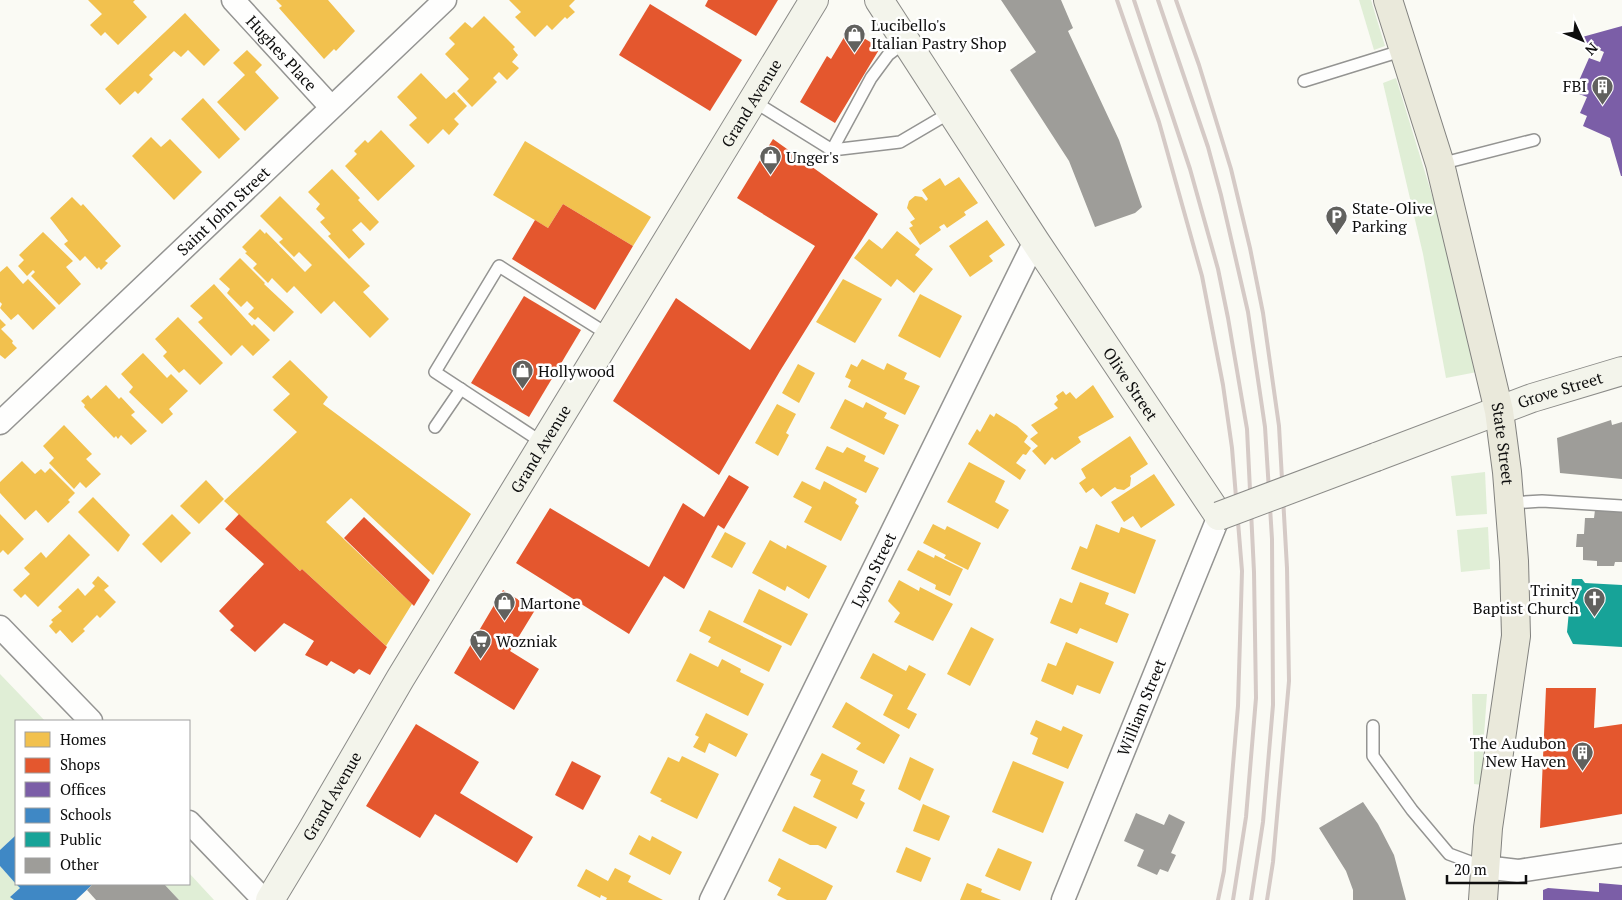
<svg xmlns="http://www.w3.org/2000/svg" width="1622" height="900" viewBox="0 0 1622 900" font-family="'PT Serif',serif">
	<style>
		.green { fill: #e0eed6 }
		.homes { fill: #f2c14e }
		.shops { fill: #e4572e }
		.offices { fill: #7b5ea7 }
		.schools { fill: #3f88c5 }
		.public { fill: #17a398 }
		.building { fill: #9e9d99 }
		.lines { fill: none; stroke-linecap: round; stroke-linejoin: round }
		.lane-casing { stroke: #949492; stroke-width: 14 }
		.street-casing { stroke: #949492; stroke-width: 25 }
		.secondary-casing { stroke: #8b8b88; stroke-width: 30 }
		.primary-casing { stroke: #82827f; stroke-width: 30 }
		.lane { stroke: #fefefd; stroke-width: 11 }
		.street { stroke: #fefefd; stroke-width: 22 }
		.secondary { stroke: #f3f4eb; stroke-width: 28 }
		.primary { stroke: #eae9db; stroke-width: 28 }
		.rail { stroke: #d5cac6; stroke-width: 4 }
		.secondary-bridge-casing { stroke: #8b8b88; stroke-width: 30; stroke-linecap: butt }
		.secondary-bridge { stroke: #f3f4eb; stroke-width: 28 }
		.labels { text-anchor: middle; stroke-width: 5; stroke-linejoin: round; paint-order: stroke }
		.poi-label { font-size: 16px; fill: #0e0e0e; stroke: #fff; text-anchor: start }
		.street-label { font-size: 16px; fill: #0e0e0e; stroke: #fff }
	</style>
	<rect width="100%" height="100%" fill="#fafaf4"/>
	<!-- green -->
	<g class="green">
		<path d="M1359,0H1371L1385,46L1374,50Z"/>
		<path d="M1396,78L1444,234L1477,372L1446,378L1423,254L1383,83Z"/>
		<path d="M1485,472L1487,514L1456,516L1451,476Z"/>
		<path d="M1488,527L1490,569L1461,572L1457,530Z"/>
		<path d="M0,674L45,721H16V835L0,850Z"/>
		<path d="M1472,694H1487L1484,735H1473Z"/>
		<path d="M1474,743H1484L1482,785L1474,784Z"/>
		<path d="M0,866L20,888L11,897L14,900H0Z"/>
		<path d="M189,873L214,900H179L164,884H189Z"/>
	</g>
	<!-- homes -->
	<g class="homes">
		<path d="M88,0H135L133,2L147,17L118,45L105,32L101,36L90,25L102,14Z"/>
		<path d="M276,0H328L355,31L336,51L334,49L324,59L279,8L282,6Z"/>
		<path d="M509,0H575L569,6L575,12L567,19L565,17L552,30L547,25L535,37L515,17L521,12Z"/>
		<path d="M185,13L220,50L204,66L188,50L181,57L174,51L149,75L153,79L138,94L135,91L120,105L105,89Z"/>
		<path d="M484,16L515,47L513,49L518,55L512,62L519,68L507,80L499,72L493,78L497,82L472,107L457,91L469,79L445,54L455,44L449,38L465,22L472,28Z"/>
		<path d="M247,50L262,65L255,72L279,98L245,131L217,102L245,75L233,63Z"/>
		<path d="M421,73L446,99L454,92L467,106L454,119L459,124L449,135L443,129L428,144L409,125L417,118L397,97Z"/>
		<path d="M203,98L240,139L219,159L181,119Z"/>
		<path d="M381,130L415,166L378,201L345,166L357,154L354,151L365,140L368,143Z"/>
		<path d="M151,137L161,147L170,139L202,172L174,200L132,156Z"/>
		<path d="M525,141L651,217L633,246L563,204L548,228L493,195Z"/>
		<path d="M332,169L360,198L358,200L379,222L370,231L361,222L352,230L365,244L349,259L328,236L331,234L320,222L325,218L316,209L320,204L308,192Z"/>
		<path d="M959,177L978,203L964,212L966,215L947,228L944,224L939,227L941,230L920,245L909,228L913,226L910,222L915,219L907,208L909,201L915,196L922,197L926,201L928,199L922,190L940,178L945,186Z"/>
		<path d="M280,196L370,286L363,292L389,319L370,338L334,301L321,314L294,286L287,293L272,278L268,283L253,268L257,264L245,253L247,252L242,247L260,229L265,234L266,232L305,272L312,265L299,252L294,257L279,242L283,239L260,216Z"/>
		<path d="M72,197L81,206L83,204L121,246L105,261L108,263L101,270L99,267L97,269L85,256L80,261L64,244L68,241L50,218Z"/>
		<path d="M987,220L1005,245L989,256L993,261L970,277L949,246Z"/>
		<path d="M897,231L920,249L915,255L933,269L914,293L897,279L891,287L854,258L869,239L882,249Z"/>
		<path d="M43,232L73,261L66,267L81,284L59,305L31,276L35,272L33,270L27,276L18,266L24,260L19,255Z"/>
		<path d="M240,258L265,283L264,284L294,312L274,332L258,317L255,320L248,314L254,308L247,301L241,307L227,293L230,289L219,279Z"/>
		<path d="M7,266L23,284L28,279L56,308L33,330L18,314L11,320L0,308L2,304L0,302V272Z"/>
		<path d="M843,279L882,299L855,343L816,322Z"/>
		<path d="M214,284L252,326L254,324L270,340L253,356L242,345L231,356L198,322L203,318L190,306Z"/>
		<path d="M920,294L962,316L940,358L898,336Z"/>
		<path d="M178,317L223,363L200,385L184,369L179,373L163,356L167,352L155,339Z"/>
		<path d="M0,319L6,325L1,329L13,341L12,343L17,348L5,359L0,355Z"/>
		<path d="M143,353L167,378L171,374L188,391L169,409L173,414L162,424L129,392L133,387L121,374Z"/>
		<path d="M862,359L884,370L887,363L907,373L904,379L920,386L905,415L848,387L851,380L845,377L851,364L857,367Z"/>
		<path d="M290,360L328,397L323,404L471,514L433,575L351,498L326,522L412,604L386,646L302,569L300,571L224,501L297,432L273,410L290,394L272,377Z"/>
		<path d="M798,364L815,373L799,403L782,393Z"/>
		<path d="M106,385L119,399L121,397L135,412L131,415L147,431L131,445L121,435L118,439L116,436L114,438L84,407L85,405L81,401L88,395L91,399Z"/>
		<path d="M1093,385L1114,417L1078,437L1081,442L1055,460L1052,457L1045,465L1032,451L1038,446L1030,439L1038,433L1031,425L1058,408L1054,404L1058,400L1056,396L1063,391L1066,395L1070,392L1076,399Z"/>
		<path d="M845,399L863,408L866,402L887,413L884,418L899,425L884,455L830,428Z"/>
		<path d="M777,404L796,414L786,433L789,435L778,456L755,443Z"/>
		<path d="M996,413L1017,426L1028,436L1024,442L1031,448L1026,455L1023,454L1016,463L1026,470L1020,480L968,444L977,429L980,432L990,414L994,417Z"/>
		<path d="M64,425L92,454L86,459L101,474L86,488L80,482L74,489L49,463L54,458L43,446Z"/>
		<path d="M1130,436L1148,464L1130,476L1131,478L1130,486L1124,490L1117,489L1115,487L1101,497L1093,488L1086,493L1079,483L1086,478L1081,469Z"/>
		<path d="M827,446L843,453L847,447L866,456L864,461L879,468L866,493L815,469Z"/>
		<path d="M22,461L35,474L41,469L45,473L50,468L75,493L68,500L70,502L48,523L36,510L25,520L0,493V482Z"/>
		<path d="M969,462L1005,481L995,502L1009,510L998,529L947,502Z"/>
		<path d="M1154,474L1175,505L1141,528L1133,516L1124,522L1111,502Z"/>
		<path d="M206,480L224,499L199,524L180,506Z"/>
		<path d="M802,481L820,490L824,481L857,499L855,503L859,506L841,541L804,522L812,507L793,497Z"/>
		<path d="M93,497L130,535L118,552L78,512Z"/>
		<path d="M0,514L24,539L8,555L3,550L0,553Z"/>
		<path d="M172,514L191,533L161,563L142,544Z"/>
		<path d="M933,524L945,530L947,526L981,543L968,570L944,558L946,555L923,543Z"/>
		<path d="M1096,524L1119,533L1121,527L1156,540L1135,594L1071,569L1080,546L1087,549Z"/>
		<path d="M725,532L746,543L732,568L711,557Z"/>
		<path d="M69,534L90,555L38,607L25,594L21,598L13,590L30,574L24,568L41,552L46,558Z"/>
		<path d="M770,540L786,549L787,545L827,566L809,599L787,586L785,591L752,573Z"/>
		<path d="M918,550L934,558L935,555L963,569L950,596L935,589L936,585L907,570Z"/>
		<path d="M98,576L109,586L104,590L116,602L100,618L97,615L83,629L85,631L72,643L60,630L56,634L49,626L53,622L51,620L62,611L58,607L78,588L85,596L95,586L92,583Z"/>
		<path d="M899,580L919,591L920,587L953,604L933,641L894,622L900,613L888,601Z"/>
		<path d="M1080,582L1109,593L1105,604L1129,614L1117,643L1080,628L1077,634L1050,623L1060,598L1072,603Z"/>
		<path d="M759,589L808,614L791,646L743,622Z"/>
		<path d="M709,610L782,646L769,672L708,642L711,637L699,631Z"/>
		<path d="M971,627L994,639L970,686L947,674Z"/>
		<path d="M1066,642L1114,662L1100,694L1077,685L1073,695L1041,681L1048,663L1056,666Z"/>
		<path d="M690,653L718,667L722,659L741,669L740,672L764,684L748,716L676,681Z"/>
		<path d="M873,653L906,671L909,665L926,674L907,709L917,714L909,729L883,715L893,695L860,678Z"/>
		<path d="M846,702L900,735L884,764L856,749L861,743L832,727Z"/>
		<path d="M706,713L748,734L736,757L709,743L705,753L693,747L699,737L695,735Z"/>
		<path d="M1036,720L1061,731L1063,726L1083,735L1068,769L1032,754L1038,738L1030,734Z"/>
		<path d="M822,753L858,771L852,784L865,790L860,800L865,803L857,819L813,797L821,780L810,775Z"/>
		<path d="M682,756L719,774L697,819L660,801L662,799L650,793L668,757L679,762Z"/>
		<path d="M910,757L934,769L920,801L898,789Z"/>
		<path d="M1013,761L1064,782L1043,833L992,812Z"/>
		<path d="M923,804L950,816L939,841L913,831Z"/>
		<path d="M794,806L837,827L826,849L818,845H810L782,831Z"/>
		<path d="M639,835L650,841L652,836L682,852L670,875L629,854Z"/>
		<path d="M906,847L931,858L921,882L896,872Z"/>
		<path d="M998,848L1032,862L1020,891L985,876Z"/>
		<path d="M779,858L833,886L826,900H787L777,895L781,888L768,881Z"/>
		<path d="M615,868L631,876L628,882L663,900H606L607,898L601,895L600,898L577,886L586,869L608,881Z"/>
		<path d="M967,883L982,889L981,892L1001,900H960Z"/>
	</g>
	<!-- shops -->
	<g class="shops">
		<path d="M708,0H778L756,36L705,6Z"/>
		<path d="M650,4L742,60L710,111L619,55Z"/>
		<path d="M849,29L880,48L835,123L800,102L827,56L831,59Z"/>
		<path d="M773,139L878,214L780,371L719,475L613,401L676,298L750,350L815,246L737,198Z"/>
		<path d="M563,204L633,246L595,310L512,259L535,220L548,228Z"/>
		<path d="M524,296L581,330L529,417L471,383Z"/>
		<path d="M729,475L749,487L724,529L718,525L684,589L664,576L629,634L516,563L550,508L649,567L683,503L704,517Z"/>
		<path d="M239,514L300,571L302,569L387,647L370,675L359,669L354,674L331,661L327,666L305,655L314,641L284,623L255,652L230,630L234,626L219,611L264,564L225,529Z"/>
		<path d="M364,517L430,580L414,606L344,538Z"/>
		<path d="M503,590L535,610L510,651L539,669L514,710L454,673Z"/>
		<path d="M1546,688H1596L1594,728L1622,724V814L1540,828Z"/>
		<path d="M416,724L479,762L460,793L533,837L517,863L435,814L420,838L366,806Z"/>
		<path d="M572,761L601,776L583,810L555,795Z"/>
	</g>
	<!-- offices -->
	<g class="offices">
		<path d="M1622,26V176H1621L1610,138L1583,126L1587,116L1580,113L1587,97L1574,92L1589,58L1600,62L1604,52L1575,39Z"/>
		<path d="M1599,883L1622,885V900H1543V890L1548,888L1599,892Z"/>
	</g>
	<!-- schools -->
	<g class="schools">
		<path d="M16,835V884L0,866V850Z"/>
		<path d="M16,884H93L76,900H14L10,897L20,888Z"/>
	</g>
	<!-- public -->
	<path class="public" d="M1572,579H1582L1585,583L1622,585V647L1573,644L1567,632Z"/>
	<!-- building -->
	<g class="building">
		<path d="M1001,0H1061L1073,28L1068,31L1119,140L1142,207L1135,213L1095,227L1069,161L1010,70L1036,52Z"/>
		<path d="M1611,420L1612,425L1622,422V479L1560,473L1557,438Z"/>
		<path d="M1595,510L1622,511V562H1615L1614,566H1597V561L1583,560V547H1576L1577,534H1584L1585,518H1594Z"/>
		<path d="M1363,802L1378,824L1394,855L1406,900H1353V890L1346,871L1319,828Z"/>
		<path d="M1136,813L1164,825L1169,814L1185,822L1171,853L1176,855L1168,872L1160,869L1157,875L1137,866L1144,850L1124,841Z"/>
		<path d="M93,884H164L179,900H96L87,890Z"/>
	</g>
	<g class="lines">
		<defs>
			<g id="lane">
				<path d="M1304,81L1404,50"/>
				<path d="M753,101L832,150L900,142L951,112"/>
				<path d="M832,150L871,78L888,55L905,42"/>
				<path d="M1440,164L1534,140"/>
				<path d="M435,427L461,389"/>
				<path d="M543,443L435,372L499,266L609,335"/>
				<path d="M1510,503L1542,501L1622,506"/>
				<path d="M1373,726V756L1412,810L1449,854L1484,867"/>
			</g>
			<g id="street">
				<path id="s1" d="M233,0L331,107"/>
				<path id="s2" d="M0,423L445,0"/>
				<path d="M0,627L91,721"/>
				<path d="M189,822L264,900"/>
				<path d="M1484,867L1518,871L1622,855"/>
				<path id="s3" d="M711,900L1035,241"/>
				<path id="s4" d="M1063,900L1219,516"/>
			</g>
			<g id="secondary">
				<path id="s5" d="M879,0L1035,241L1219,516"/>
				<path id="s6" d="M1376,457L1532,398L1622,371"/>
				<path id="s7" d="M270,900L311,832L400,679L814,0"/>
			</g>
			<g id="primary">
				<path id="s8" d="M1388,0L1440,164L1499,411L1507,472L1514,561L1516,636L1488,828L1483,900"/>
			</g>
		</defs>
		<!-- lane casing -->
		<use href="#lane" class="lane-casing"/>
		<!-- street casing -->
		<use href="#street" class="street-casing"/>
		<!-- secondary casing -->
		<use href="#secondary" class="secondary-casing"/>
		<!-- primary casing -->
		<use href="#primary" class="primary-casing"/>
		<!-- lane -->
		<use href="#lane" class="lane"/>
		<!-- street -->
		<use href="#street" class="street"/>
		<!-- secondary -->
		<use href="#secondary" class="secondary"/>
		<!-- primary -->
		<use href="#primary" class="primary"/>
		<!-- rail -->
		<g class="rail">
			<path d="M1117,0L1159,122L1202,276L1223,385L1232,448L1242,571L1238,706L1224,871L1218,900"/>
			<path d="M1134,0L1190,169L1218,269L1228,318L1247,429L1254,572L1256,698L1246,817L1233,900"/>
			<path d="M1158,0L1208,147L1221,195L1248,312L1265,427L1272,539L1273,705L1263,822L1251,900"/>
			<path d="M1176,0L1199,65L1231,169L1250,248L1263,313L1279,426L1287,568L1289,681L1273,862L1267,900"/>
		</g>
		<defs>
			<path id="secondary-bridge" d="M1219,516L1376,457"/>
		</defs>
		<!-- secondary-bridge casing -->
		<use href="#secondary-bridge" class="secondary-bridge-casing"/>
		<!-- secondary-bridge -->
		<use href="#secondary-bridge" class="secondary-bridge"/>
	</g>
	<!-- icons -->
	<defs>
		<symbol id="shop-pin" viewBox="-11 -11 22 30"><path d="M0 17L-7.5 6A9.5 9.5 0 1 1 7.5 6Z" fill="#61615e" stroke="#fff"/><path d="M-5-2.5h2.3a2.7 3.5 0 0 1 5.4 0H5L5.5 6h-11ZM-1.5-2.5h3a1.5 2.3 0 0 0-3 0Z" fill="#fff"/></symbol>
		<symbol id="building-pin" viewBox="-11 -11 22 30"><path d="M0 17L-7.5 6A9.5 9.5 0 1 1 7.5 6Z" fill="#61615e" stroke="#fff"/><path d="M-4-6H4V6H1V3H-1V6H-4ZM-2.5-4.3h1.7v1.8h-1.7ZM.8-4.3h1.7v1.8H.8ZM-2.5-1h1.7V.8h-1.7ZM.8-1h1.7V.8H.8Z" fill="#fff"/></symbol>
		<symbol id="parking-pin" viewBox="-11 -11 22 30"><path d="M0 17L-7.5 6A9.5 9.5 0 1 1 7.5 6Z" fill="#61615e" stroke="#fff"/><path d="M-3.5-5.5H1a3.5 3.5 0 0 1 0 7H-1V5.5H-3.5ZM-1-3.4V-.6H.8a1.4 1.4 0 0 0 0-2.8Z" fill="#fff"/></symbol>
		<symbol id="church-pin" viewBox="-11 -11 22 30"><path d="M0 17L-7.5 6A9.5 9.5 0 1 1 7.5 6Z" fill="#61615e" stroke="#fff"/><path d="M-1.2-6h2.4v3.5h3.3v2.4h-3.3V6h-2.4V-.1h-3.3v-2.4h3.3Z" fill="#fff"/></symbol>
		<symbol id="supermarket-pin" viewBox="-11 -11 22 30"><path d="M0 17L-7.5 6A9.5 9.5 0 1 1 7.5 6Z" fill="#61615e" stroke="#fff"/><path d="M-6-5.5h2.5l.6 2H6L4.5 2H-2.5L-4.4-4H-6ZM-1.5 3.2a1.3 1.3 0 1 0 .1 0ZM3 3.2a1.3 1.3 0 1 0 .1 0Z" fill="#fff"/></symbol>
	</defs>
	<g fill-rule="evenodd">
		<use href="#shop-pin" x="842" y="22" width="25" height="34"/>
		<use href="#building-pin" x="1590" y="74" width="25" height="34"/>
		<use href="#shop-pin" x="758" y="144" width="25" height="34"/>
		<use href="#parking-pin" x="1324" y="204" width="25" height="34"/>
		<use href="#shop-pin" x="510" y="358" width="25" height="34"/>
		<use href="#church-pin" x="1582" y="586" width="25" height="34"/>
		<use href="#shop-pin" x="492" y="590" width="25" height="34"/>
		<use href="#supermarket-pin" x="468" y="628" width="25" height="34"/>
		<use href="#building-pin" x="1570" y="740" width="25" height="34"/>
	</g>
	<g class="labels">
		<!-- poi labels -->
		<g class="poi-label">
			<text x="871" y="31">Lucibello's<tspan x="871" dy="18">Italian Pastry Shop</tspan></text>
			<text x="1587" y="92" text-anchor="end">FBI</text>
			<text x="786" y="163">Unger's</text>
			<text x="1352" y="214">State-Olive<tspan x="1352" dy="18">Parking</tspan></text>
			<text x="538" y="377">Hollywood</text>
			<text x="1579" y="596" text-anchor="end">Trinity<tspan x="1579" dy="18">Baptist Church</tspan></text>
			<text x="520" y="609">Martone</text>
			<text x="496" y="647">Wozniak</text>
			<text x="1566" y="749" text-anchor="end">The Audubon<tspan x="1566" dy="18">New Haven</tspan></text>
		</g>
		<!-- street labels -->
		<g class="street-label">
			<text dy="6" stroke="none"><textPath href="#s1" startOffset="72">Hughes Place</textPath></text>
			<text dy="6" stroke="none"><textPath href="#s7" startOffset="931">Grand Avenue</textPath></text>
			<text dy="6" stroke="none"><textPath href="#s2" startOffset="308">Saint John Street</textPath></text>
			<text dy="6" stroke="none"><textPath href="#s5" startOffset="459">Olive Street</textPath></text>
			<text dy="6" stroke="none"><textPath href="#s6" startOffset="196">Grove Street</textPath></text>
			<text dy="6" stroke="none"><textPath href="#s8" startOffset="459">State Street</textPath></text>
			<text dy="6" stroke="none"><textPath href="#s7" startOffset="526">Grand Avenue</textPath></text>
			<text dy="6" stroke="none"><textPath href="#s3" startOffset="368">Lyon Street</textPath></text>
			<text dy="6" stroke="none"><textPath href="#s4" startOffset="208">William Street</textPath></text>
			<text dy="6" stroke="none"><textPath href="#s7" startOffset="121">Grand Avenue</textPath></text>
		</g>
	</g>
	<!-- legend -->
	<rect x="15" y="720" width="175" height="165" fill="#ffffff" stroke="#9f9f9f"/>
	<rect x="25" y="732" width="25" height="15" fill="#f2c14e" stroke="#9f9f9f"/>
	<text x="60" y="745" font-size="15" fill="#0e0e0e">Homes</text>
	<rect x="25" y="758" width="25" height="15" fill="#e4572e" stroke="#9f9f9f"/>
	<text x="60" y="770" font-size="15" fill="#0e0e0e">Shops</text>
	<rect x="25" y="782" width="25" height="15" fill="#7b5ea7" stroke="#9f9f9f"/>
	<text x="60" y="795" font-size="15" fill="#0e0e0e">Offices</text>
	<rect x="25" y="808" width="25" height="15" fill="#3f88c5" stroke="#9f9f9f"/>
	<text x="60" y="820" font-size="15" fill="#0e0e0e">Schools</text>
	<rect x="25" y="832" width="25" height="15" fill="#17a398" stroke="#9f9f9f"/>
	<text x="60" y="845" font-size="15" fill="#0e0e0e">Public</text>
	<rect x="25" y="858" width="25" height="15" fill="#9e9d99" stroke="#9f9f9f"/>
	<text x="60" y="870" font-size="15" fill="#0e0e0e">Other</text>
	<!-- north arrow -->
	<g transform="translate(1582 40) rotate(134)" stroke="#ffffff" stroke-width="4" paint-order="stroke">
	<path d="M0-4L9 19L0 12L-9 19Z" fill="#0e0e0e"/>
	<text y="-8" font-size="14" font-weight="bold" text-anchor="middle" fill="#0e0e0e">N</text>
	</g>
	<!-- scale -->
	<path d="M1447 875v8h79v-8" fill="none" stroke="#0e0e0e" stroke-width="2.5"/>
	<text x="1454" y="875" font-size="15" fill="#0e0e0e" stroke="#ffffff" stroke-width="4" paint-order="stroke">20 m</text>
</svg>
